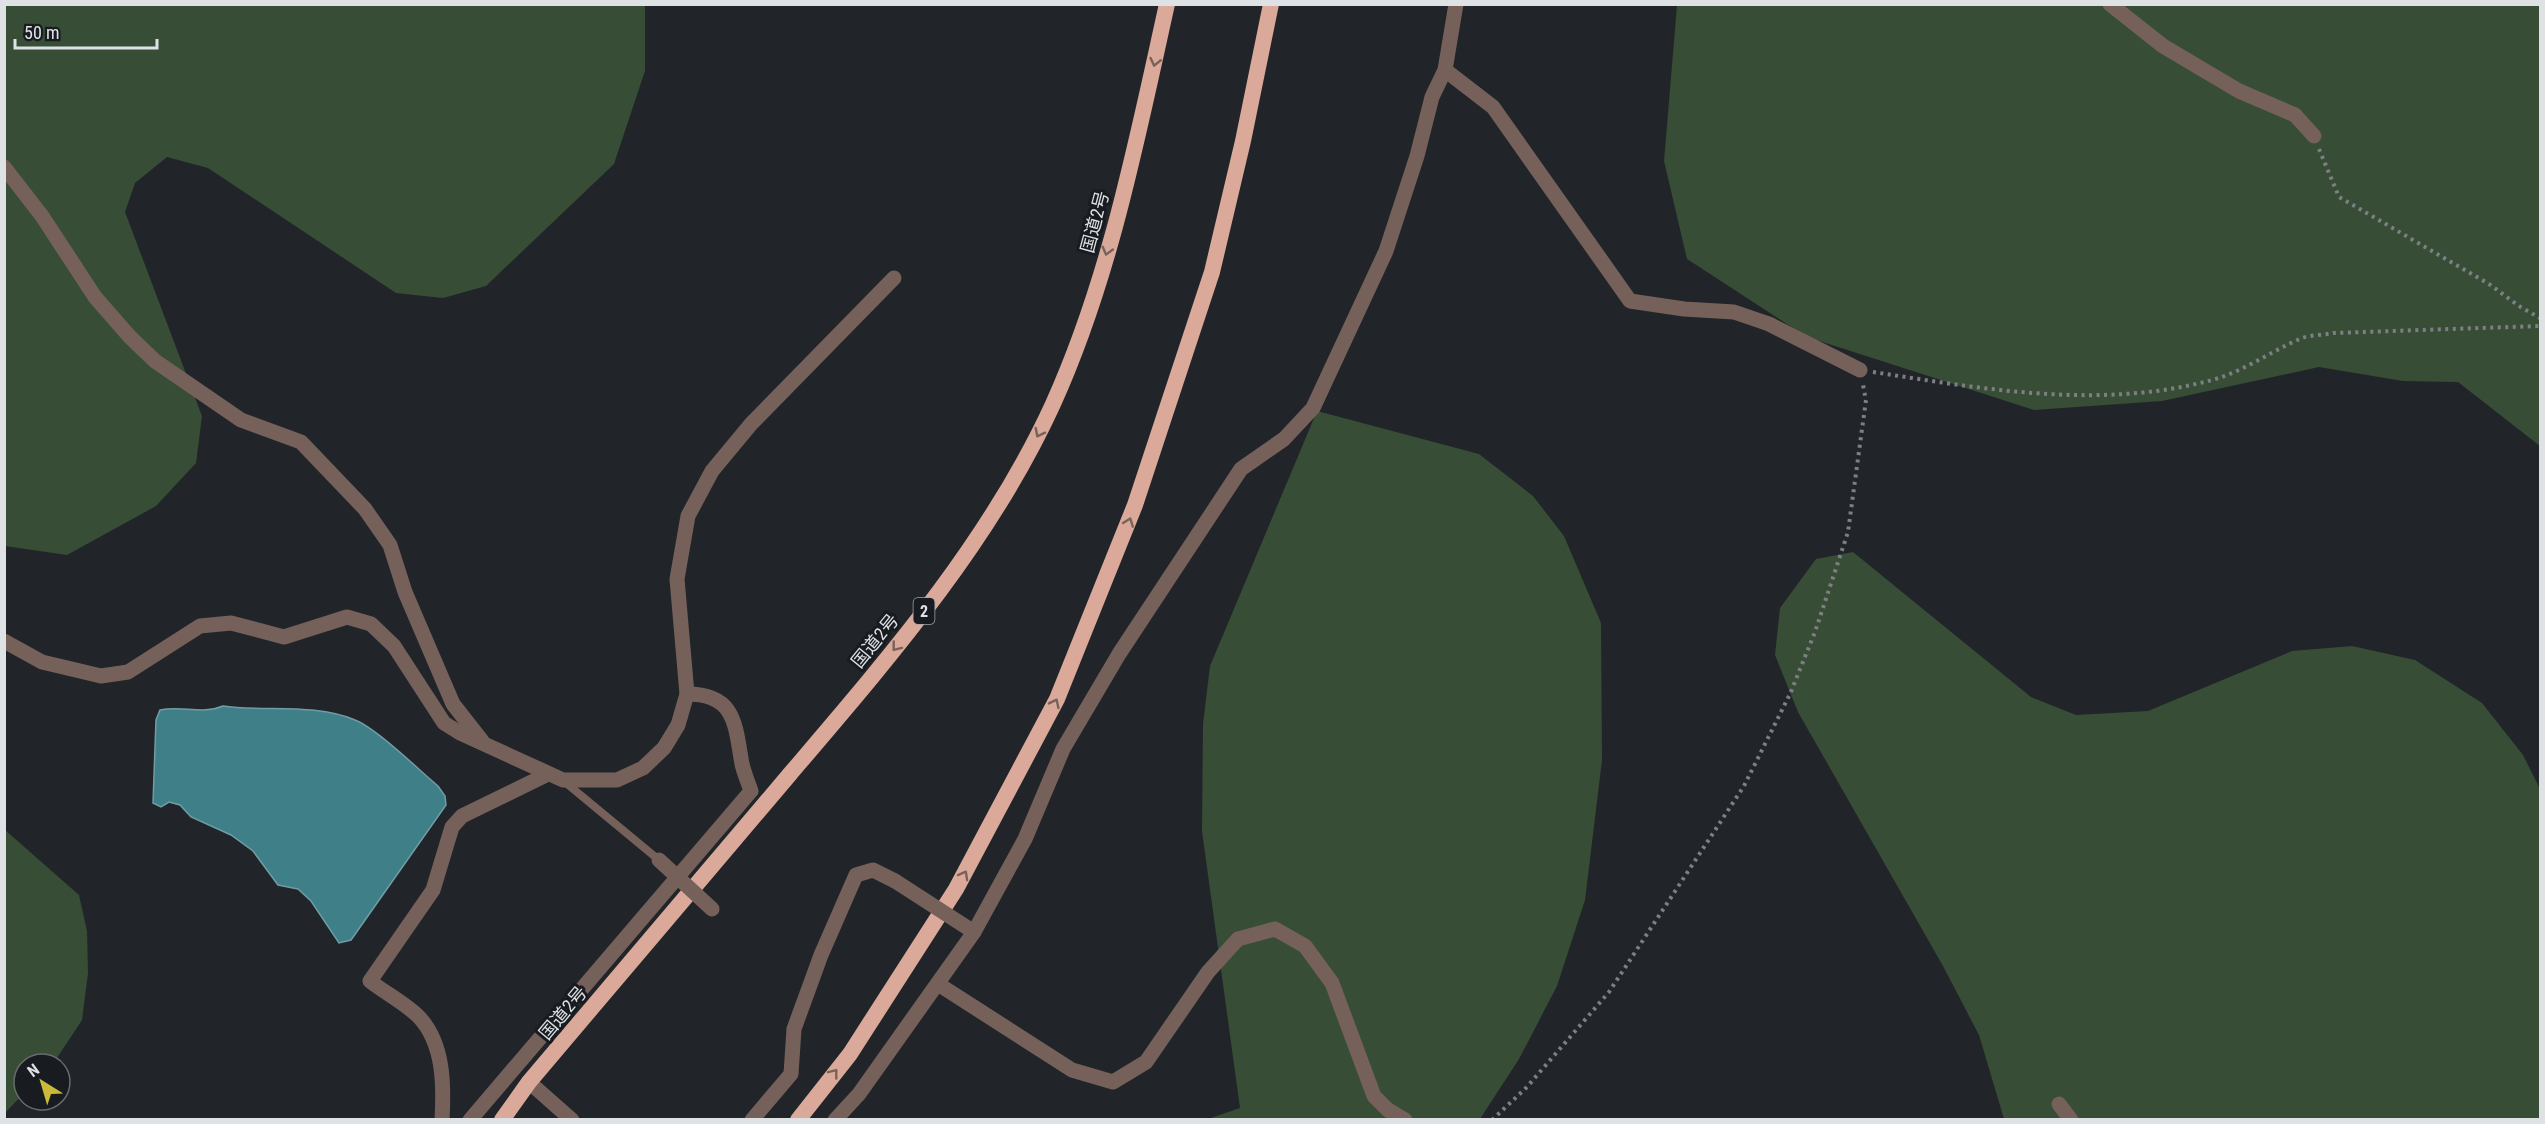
<svg xmlns="http://www.w3.org/2000/svg" width="2545" height="1124" viewBox="0 0 2545 1124" font-family="'Roboto Condensed','Noto Sans JP',sans-serif">
	<style>
		.green { fill: #374d36 }
		.water { fill: #3f7f88; stroke: #6f9da4; stroke-width: 1.5 }
		.lines { fill: none; stroke-linecap: round; stroke-linejoin: round }
		.path { stroke: #7c8084; stroke-width: 4; stroke-dasharray: 3 4.5; stroke-linecap: butt }
		.service { stroke: #76615a; stroke-width: 8 }
		.minor { stroke: #76615a; stroke-width: 15 }
		.trunk { stroke: #daa999; stroke-width: 16 }
		.minor-bridge { stroke: #76615a; stroke-width: 15 }
		.oneway { stroke: #79625c }
		.labels { text-anchor: middle; stroke-width: 6; stroke-linejoin: round; paint-order: stroke }
		.shield { fill: #181c20; stroke: #a3a7aa; stroke-width: 1.5 }
		.shield-label { font-size: 16px; font-weight: bold; fill: #dfe2e5 }
		.street-label { font-size: 18px; fill: #dfe2e5; stroke: #181c20 }
	</style>
	<rect width="100%" height="100%" fill="#21252a"/>
	<!-- green -->
	<g class="green">
		<path d="M5,5H645V71L614,164L486,286L443,298L396,293L208,168L167,157L135,183L125,212L202,416L196,463L156,506L67,555L5,546Z"/>
		<path d="M1677,5H2540V446L2458,382L2403,381L2319,367L2162,401L2034,410L1807,337L1687,259L1664,161Z"/>
		<path d="M1317,411L1479,454L1533,496L1564,536L1601,623L1602,760L1585,900L1557,986L1519,1059L1480,1119L1205,1120L1240,1108L1202,831L1203,724L1210,666Z"/>
		<path d="M1853,552L2031,697L2076,715L2148,711L2292,651L2352,646L2415,660L2482,703L2523,755L2540,789V1119H2004L1979,1035L1943,966L1798,712L1775,655L1780,608L1816,559Z"/>
		<path d="M5,830L79,895L87,931L88,973L82,1020L53,1064H24V1093L5,1113Z"/>
	</g>
	<!-- water -->
	<path class="water" d="M223,706C266,712 314,703 355,720C376,728 419,770 438,786L445,796L446,805L351,940L339,943L311,901L298,889L278,885L253,851L231,835L191,817L180,805L169,802L161,807L153,803L156,720L160,710C182,705 202,715 223,706Z"/>
	<g class="lines">
		<!-- path -->
		<g class="path">
			<path d="M2319,149L2339,197L2489,284L2519,306L2540,318"/>
			<path d="M1873,372C1984,389 2101,410 2212,380C2245,371 2271,351 2302,338C2311,335 2323,335 2333,333L2540,326"/>
			<path d="M1492,1120L1526,1088L1609,992L1744,786L1790,694L1815,632L1848,532L1866,400L1863,385"/>
		</g>
		<!-- service -->
		<path class="service" d="M566,783L659,860"/>
		<!-- minor -->
		<g class="minor">
			<path d="M2110,4L2163,46L2239,91L2295,115L2314,136"/>
			<path d="M1445,70L1493,107L1630,301L1684,309L1734,312L1769,324L1860,370"/>
			<path d="M4,167L42,216L95,297L130,337L155,361L241,420L301,442L365,509L390,545L405,592L453,704L482,741"/>
			<path d="M4,641L42,662L101,676L128,672L200,626L231,623L284,637L347,617L371,624L394,646L444,723L460,733L563,780H617L643,768L664,748L678,725L687,694L677,579L688,516L712,471L751,424L894,278"/>
			<path d="M938,984L1072,1070L1113,1082L1146,1062L1208,972L1238,939L1275,929L1305,946L1332,983L1374,1096L1388,1110L1405,1120"/>
			<path d="M529,1082L572,1120"/>
			<path d="M2059,1104L2071,1120"/>
			<path d="M442,1120C444,1085 444,1044 419,1017C405,1003 385,993 370,981L433,890L452,827L462,816L548,774"/>
			<path d="M470,1120L751,791C748,782 744,773 742,764C735,725 736,694 687,694"/>
			<path d="M752,1120L791,1074L794,1029L821,955L856,875L873,870L895,881"/>
			<path d="M835,1120L859,1094L974,932L1025,839L1063,749L1119,654L1241,469L1284,439L1313,408L1386,251L1417,156L1432,97L1445,70L1456,4"/>
		</g>
		<!-- trunk -->
		<g class="trunk">
			<path d="M502,1120L529,1082C616,979 703,877 790,774C888,659 990,542 1053,404C1110,278 1137,139 1167,4"/>
			<path d="M798,1120L850,1054L956,889L1057,699L1135,505L1212,272L1243,141L1271,4"/>
		</g>
		<!-- minor-bridge -->
		<g class="minor-bridge">
			<path d="M659,860L712,909"/>
			<path d="M895,881L974,932"/>
		</g>
	</g>
	<!-- one-way arrows -->
	<defs><path id="oneway-chevron" d="M-2-3.5L2.5 0L-2 3.5" fill="none" stroke-width="1.6" stroke-linecap="round" stroke-linejoin="round" transform="scale(1.5)"/></defs>
	<g class="oneway">
		<use href="#oneway-chevron" transform="translate(1155 62) rotate(103)"/>
		<use href="#oneway-chevron" transform="translate(1107 251) rotate(105)"/>
		<use href="#oneway-chevron" transform="translate(1039 433) rotate(117)"/>
		<use href="#oneway-chevron" transform="translate(1129 522) rotate(-69)"/>
		<use href="#oneway-chevron" transform="translate(896 647) rotate(128)"/>
		<use href="#oneway-chevron" transform="translate(1055 703) rotate(-64)"/>
		<use href="#oneway-chevron" transform="translate(964 875) rotate(-61)"/>
		<use href="#oneway-chevron" transform="translate(834 1073) rotate(-52)"/>
	</g>
	<g class="labels">
		<!-- shield labels -->
		<rect class="shield" x="913.5" y="598" width="21" height="26" rx="4.5"/>
		<g class="shield-label">
			<text x="924" y="617">2</text>
		</g>
		<!-- street labels -->
		<g class="street-label">
			<text transform="translate(1095 222) rotate(-75)" y="6">国道2号</text>
			<text transform="translate(875 641) rotate(-51)" y="6">国道2号</text>
			<text transform="translate(563 1013) rotate(-50)" y="6">国道2号</text>
		</g>
	</g>
	<!-- border -->
	<rect width="2545" height="1124" fill="none" stroke="#dfe2e5" stroke-width="12"/>
	<!-- north arrow -->
	<g transform="translate(42 1082) rotate(323)"><circle r="28" fill="#181c20" stroke="#686b6f" stroke-width="1.5"/>
	<path d="M0-4.5L10 22L0 15L-10 22Z" fill="#cbba39"/>
	<text y="-9" font-size="16" font-weight="bold" text-anchor="middle" fill="#dfe2e5">N</text>
	</g>
	<!-- scale -->
	<path d="M15 39v9h142v-9" fill="none" stroke="#dfe2e5" stroke-width="3"/>
	<text x="24" y="39" font-size="18" fill="#dfe2e5" stroke="#181c20" stroke-width="4.5" paint-order="stroke">50 m</text>
</svg>
